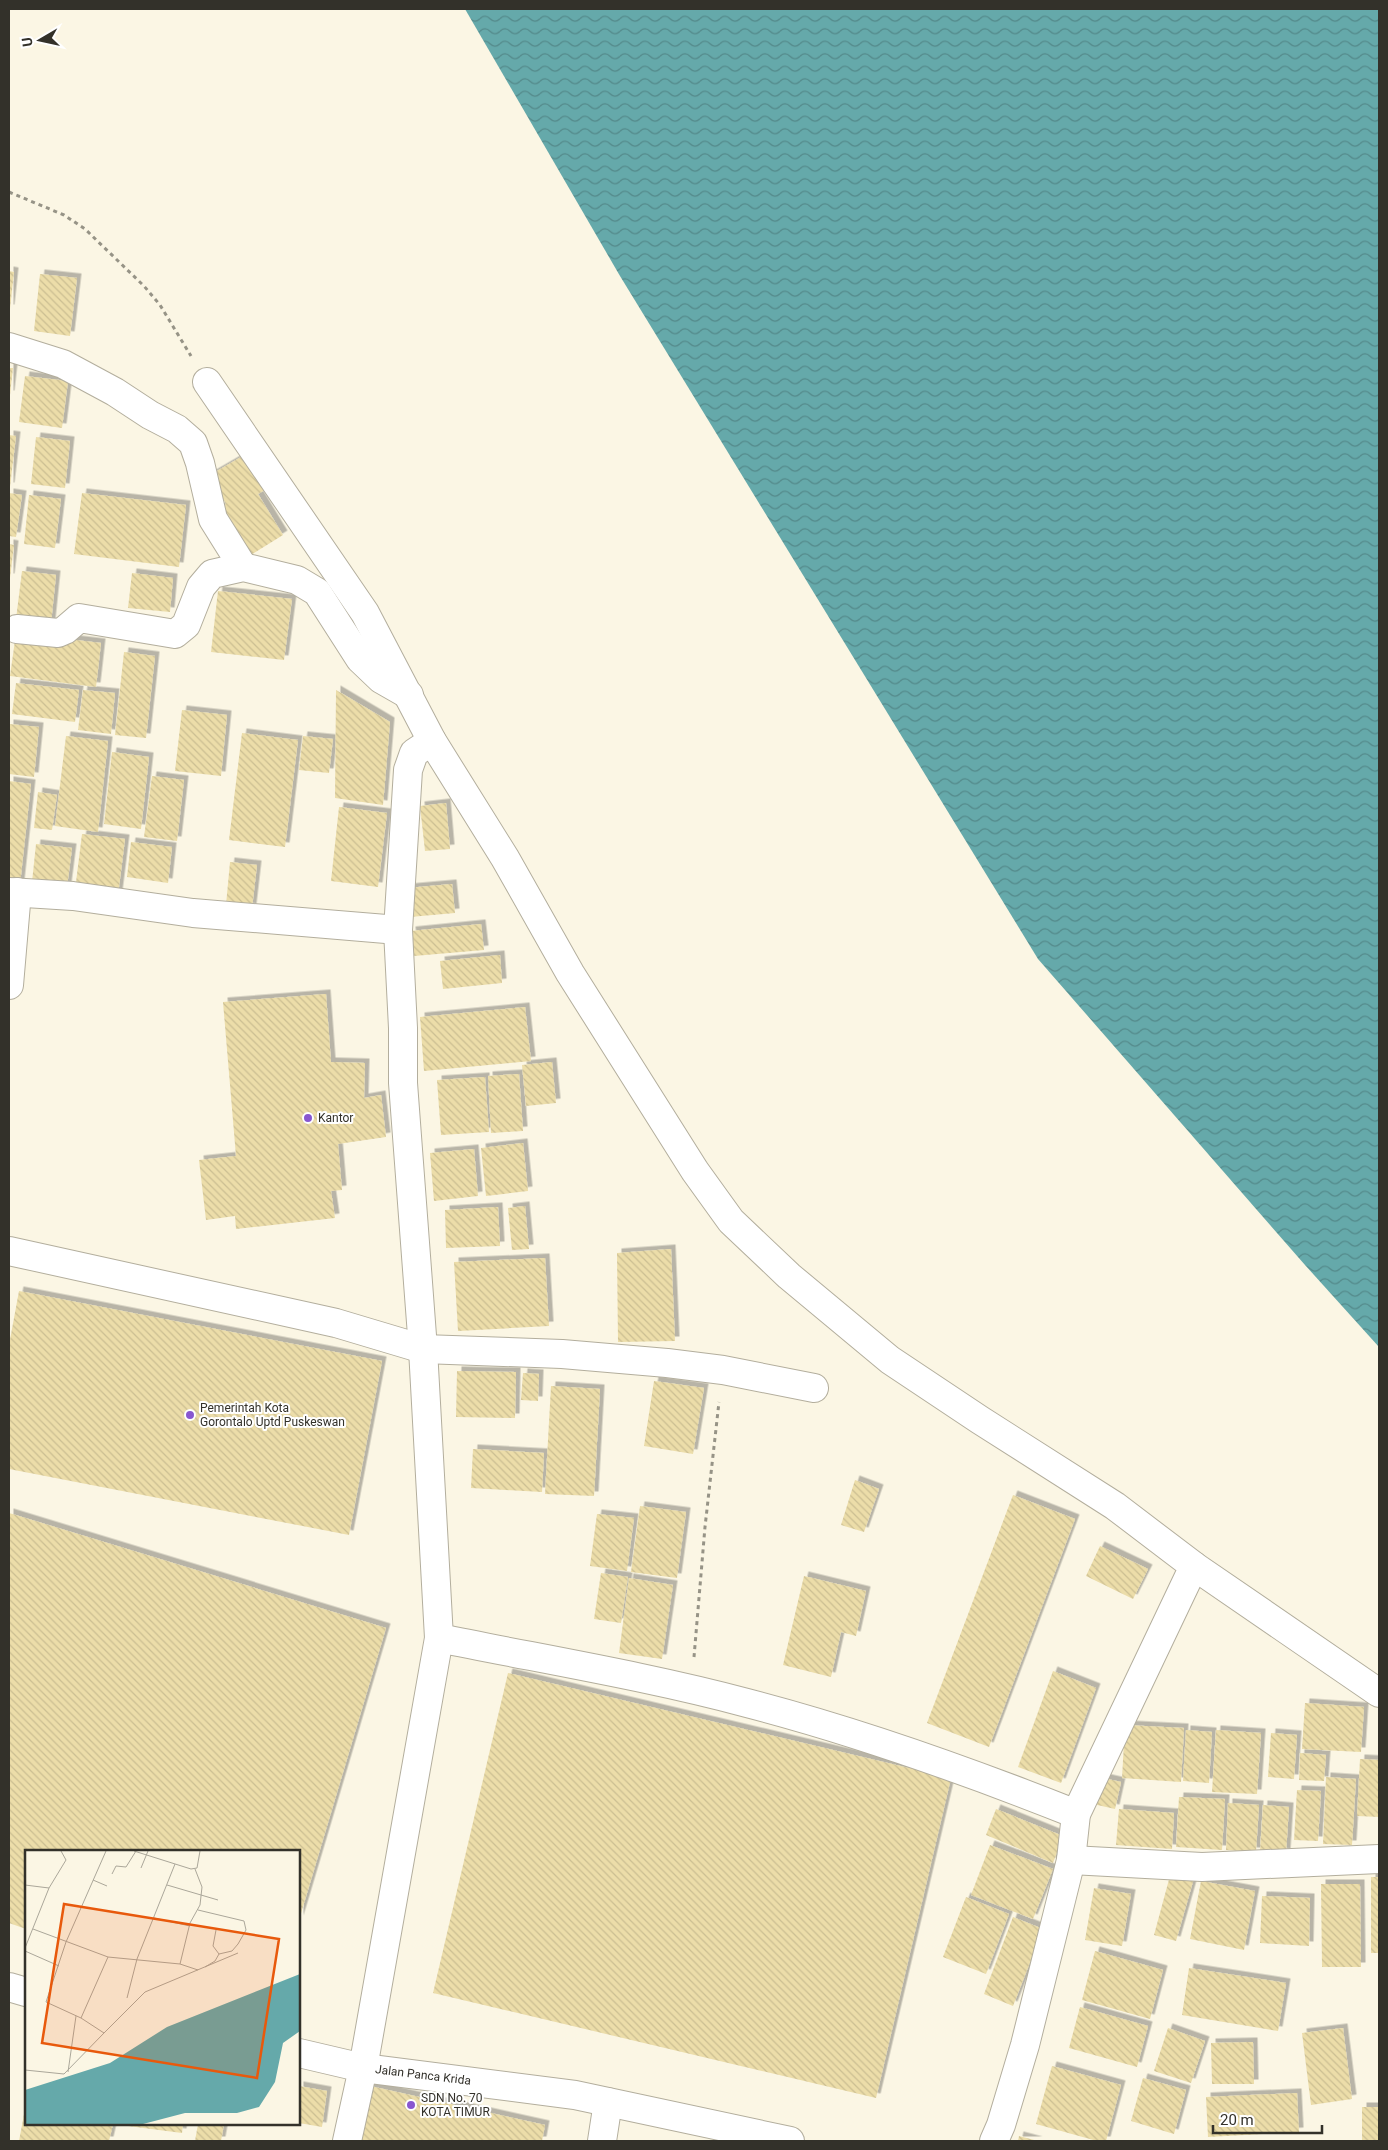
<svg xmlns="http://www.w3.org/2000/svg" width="1388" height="2150" viewBox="0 0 1388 2150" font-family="Roboto,sans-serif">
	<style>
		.water { fill: url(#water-waves) }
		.building { fill: url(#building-back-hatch); filter: url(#shadow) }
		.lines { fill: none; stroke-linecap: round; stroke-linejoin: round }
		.minor-casing { stroke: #b3ae9d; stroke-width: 30 }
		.path { stroke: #969386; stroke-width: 3; stroke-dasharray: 4 4; stroke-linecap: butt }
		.minor { stroke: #fff; stroke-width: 28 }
		.poi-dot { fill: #8857d0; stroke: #fff; stroke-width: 2 }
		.labels { text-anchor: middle; stroke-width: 4; stroke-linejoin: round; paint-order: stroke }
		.poi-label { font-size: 12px; fill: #33312a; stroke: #fff; text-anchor: start }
		.street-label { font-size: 12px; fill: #33312a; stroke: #fff }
		.inset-road { fill: none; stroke: #aba79a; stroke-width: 1 }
		.view { fill: #e8590c; fill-opacity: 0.15; stroke: #e8590c; stroke-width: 2.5 }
		.inset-edge { fill: none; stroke: #33312a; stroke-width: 2.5 }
	</style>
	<defs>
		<pattern id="water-waves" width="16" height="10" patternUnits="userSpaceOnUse" patternTransform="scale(1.25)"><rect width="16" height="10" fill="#65a9aa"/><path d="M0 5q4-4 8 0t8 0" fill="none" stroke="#548a8b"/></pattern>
		<pattern id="building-back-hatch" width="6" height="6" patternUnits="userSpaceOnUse" patternTransform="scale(1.25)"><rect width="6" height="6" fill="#ecdda9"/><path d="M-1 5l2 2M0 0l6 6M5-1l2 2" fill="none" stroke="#cbbe92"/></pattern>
		<filter id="shadow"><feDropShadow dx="4.5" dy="-4.5" stdDeviation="0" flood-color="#0004"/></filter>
	</defs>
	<rect width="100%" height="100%" fill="#fbf6e4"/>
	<!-- water -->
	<path class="water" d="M465,9H1379V1347L1305,1265L1038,959L620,276Z"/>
	<!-- building -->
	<g class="building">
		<path d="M9,271L14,272L10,309H9Z"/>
		<path d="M40,274L77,278L70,336L34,331Z"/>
		<path d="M9,368H13L10,395H9Z"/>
		<path d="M25,376L68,381L62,428L19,422Z"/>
		<path d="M9,435L16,436L10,487H9Z"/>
		<path d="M36,437L70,441L65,488L31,484Z"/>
		<path d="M248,453L268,488L258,494L283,535L246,558L217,509L226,504L210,475Z"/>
		<path d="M9,493L22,495L16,537L9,536Z"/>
		<path d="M82,493L186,505L179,567L74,554Z"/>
		<path d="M29,495L61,499L55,548L24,544Z"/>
		<path d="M9,544L14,545L10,578H9Z"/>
		<path d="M22,571L56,575L51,623L16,619Z"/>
		<path d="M132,573L173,578L170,612L128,608Z"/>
		<path d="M218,591L292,599L284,660L211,652Z"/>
		<path d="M16,633L101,643L96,687L10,676Z"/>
		<path d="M124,652L155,656L146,738L115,735Z"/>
		<path d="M16,683L79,690L75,722L12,714Z"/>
		<path d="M83,690L115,693L111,734L78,730Z"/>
		<path d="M336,690L390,722L383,805L335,798Z"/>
		<path d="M182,710L227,715L221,776L175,771Z"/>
		<path d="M9,724L39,727L34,777L9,774Z"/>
		<path d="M242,733L298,740L285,847L229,840Z"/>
		<path d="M66,736L108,741L98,832L55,826Z"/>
		<path d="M303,736L333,739L329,773L299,770Z"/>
		<path d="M112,752L149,757L141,829L104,824Z"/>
		<path d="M152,776L184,780L177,841L144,837Z"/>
		<path d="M9,781L31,784L20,884L9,883Z"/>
		<path d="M38,792L57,795L52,830L34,828Z"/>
		<path d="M446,803L450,849L425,851L420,806Z"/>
		<path d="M339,807L387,813L378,887L331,881Z"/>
		<path d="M82,834L125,839L118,895L75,890Z"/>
		<path d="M131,842L172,847L168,883L127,877Z"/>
		<path d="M36,844L72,848L67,887L32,882Z"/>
		<path d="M230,862L257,865L252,908L226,905Z"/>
		<path d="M452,884L455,913L410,917L407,888Z"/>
		<path d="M481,924L484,950L414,956L411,931Z"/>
		<path d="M500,955L502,983L443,989L440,961Z"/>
		<path d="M326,994L331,1062L365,1063L364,1098L381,1095L386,1137L338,1144L342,1190L331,1191L335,1218L236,1229L235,1216L206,1220L199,1160L236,1156L223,1002Z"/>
		<path d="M525,1007L531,1061L424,1071L420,1017Z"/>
		<path d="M552,1062L556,1103L526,1106L522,1065Z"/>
		<path d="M519,1074L523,1131L491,1133L488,1076Z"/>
		<path d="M485,1077L489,1132L441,1135L437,1080Z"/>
		<path d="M523,1143L528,1191L486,1196L481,1148Z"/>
		<path d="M474,1149L478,1196L434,1201L430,1153Z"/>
		<path d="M525,1206L529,1249L512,1250L508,1208Z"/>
		<path d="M498,1207L500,1246L446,1248L445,1210Z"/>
		<path d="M671,1249L675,1341L618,1342L617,1253Z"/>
		<path d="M545,1258L549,1326L458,1331L454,1262Z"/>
		<path d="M19,1291L382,1361L349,1535L9,1469V1345Z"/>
		<path d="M457,1371L516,1372L515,1418L456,1417Z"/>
		<path d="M523,1373L539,1374L538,1401L521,1400Z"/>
		<path d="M654,1381L704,1388L693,1454L644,1446Z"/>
		<path d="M551,1386L600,1389L594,1496L545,1494Z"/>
		<path d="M473,1449L544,1453L542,1492L471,1488Z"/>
		<path d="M855,1480L879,1489L864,1532L841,1525Z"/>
		<path d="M1013,1495L1075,1519L989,1747L927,1723Z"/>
		<path d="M640,1506L686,1512L677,1578L631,1572Z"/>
		<path d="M9,1513L386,1628L299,1920V1851H26V1929L9,1923Z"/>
		<path d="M597,1514L634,1518L627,1571L590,1566Z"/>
		<path d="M1100,1546L1148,1569L1133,1599L1086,1576Z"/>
		<path d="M601,1573L628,1577L621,1623L594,1619Z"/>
		<path d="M804,1576L866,1591L856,1636L841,1632L831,1677L783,1665Z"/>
		<path d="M629,1578L673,1585L662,1659L619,1653Z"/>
		<path d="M1053,1671L1096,1688L1061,1783L1018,1767Z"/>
		<path d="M508,1673L951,1778L876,2098L433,1993Z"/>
		<path d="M1305,1703L1364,1707L1361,1752L1302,1749Z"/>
		<path d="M1125,1725L1184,1728L1181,1782L1122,1778Z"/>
		<path d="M1186,1730L1212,1732L1209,1783L1183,1781Z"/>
		<path d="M1216,1730L1261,1733L1257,1794L1212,1792Z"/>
		<path d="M1271,1733L1297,1735L1294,1779L1268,1777Z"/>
		<path d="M1300,1753L1326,1755L1324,1781L1299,1780Z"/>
		<path d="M1360,1759L1379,1760V1817L1357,1816Z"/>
		<path d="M1099,1777L1121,1782L1115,1809L1093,1804Z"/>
		<path d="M1326,1777L1356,1779L1352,1845L1323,1844Z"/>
		<path d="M1297,1790L1321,1791L1318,1841L1294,1840Z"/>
		<path d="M1179,1797L1225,1799L1222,1850L1176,1847Z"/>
		<path d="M1228,1803L1259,1805L1256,1852L1226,1850Z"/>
		<path d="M1263,1805L1289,1807L1286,1853L1260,1851Z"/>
		<path d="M996,1809L1063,1836L1053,1863L986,1835Z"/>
		<path d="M1119,1809L1174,1813L1172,1849L1116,1845Z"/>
		<path d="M990,1845L1053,1869L1033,1919L971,1895Z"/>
		<path d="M1171,1872L1194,1878L1176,1941L1154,1935Z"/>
		<rect x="1371" y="1877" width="8" height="76"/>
		<path d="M1201,1881L1255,1891L1244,1950L1190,1939Z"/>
		<path d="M1321,1884H1360L1361,1967H1322Z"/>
		<path d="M1094,1888L1131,1894L1122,1946L1085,1940Z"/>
		<path d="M1262,1896L1310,1898L1309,1946L1260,1943Z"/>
		<path d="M966,1897L1009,1914L986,1974L943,1957Z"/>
		<path d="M1013,1917L1043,1929L1013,2006L984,1994Z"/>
		<path d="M1095,1951L1163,1970L1150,2019L1082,2000Z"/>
		<path d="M1189,1968L1286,1983L1278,2031L1182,2015Z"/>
		<path d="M1080,2007L1148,2026L1137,2067L1069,2048Z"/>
		<path d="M1168,2028L1205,2041L1191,2083L1154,2071Z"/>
		<path d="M1343,2028L1352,2099L1311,2105L1302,2033Z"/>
		<path d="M1253,2042L1254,2084H1212L1211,2043Z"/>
		<path d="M1052,2066L1121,2085L1106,2141H1097L1036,2124Z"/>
		<path d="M1143,2078L1186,2090L1174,2134L1131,2121Z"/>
		<path d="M299,2086L327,2091L322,2127L299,2123Z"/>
		<path d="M370,2086L545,2125L542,2141H358Z"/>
		<path d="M1297,2093L1299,2132L1208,2137L1206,2097Z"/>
		<rect x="1362" y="2107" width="17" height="34"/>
		<path d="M25,2109L26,2124H113L109,2141H19Z"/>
		<path d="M129,2124H183L182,2133L128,2126Z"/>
		<path d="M198,2124H224L221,2141H195Z"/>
		<path d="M1019,2136L1038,2141H1018Z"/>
	</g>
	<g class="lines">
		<defs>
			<g id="minor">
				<path d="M9,347L63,364L115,392L150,415L177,429L193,443L200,463L213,519L243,567"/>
				<path d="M207,382L365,613L432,741L505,858L570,973L695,1171L731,1221L789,1276L890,1360L980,1420L1115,1506L1194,1566L1076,1814L1071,1860L1025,2045L1001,2125L994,2141"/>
				<path d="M17,629L58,633L65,630L79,618L175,634L186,625L201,587L212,574L243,567L297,580L317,592L360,659L381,679L409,695"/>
				<path d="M9,892L73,896L193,913L398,930"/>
				<path d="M9,985L17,892"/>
				<path d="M9,1251L336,1323L423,1349L562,1354L667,1363L723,1370L814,1388"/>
				<path d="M1194,1566L1379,1693"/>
				<path d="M439,1638C541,1659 646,1676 747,1703C859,1732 968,1771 1076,1814"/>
				<path d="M1071,1860L1202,1867L1379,1859"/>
				<path d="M9,1987L26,1992"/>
				<path d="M299,2053L363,2068L575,2095L790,2141"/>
				<path d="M347,2141L363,2068L439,1638L423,1349L403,1083V1028L398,930L408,770L414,753L432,741"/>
				<path d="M602,2141L608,2102"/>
			</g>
		</defs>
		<!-- minor casing -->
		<use href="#minor" class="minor-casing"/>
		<!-- path -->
		<g class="path">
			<path d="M9,192L64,215L85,229L144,286L160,305L191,356"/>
			<path d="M694,1657L705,1527L719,1402"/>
		</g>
		<!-- minor -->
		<use href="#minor" class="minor"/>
	</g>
	<!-- markers -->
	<g class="poi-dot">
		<circle cx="308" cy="1118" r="5"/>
		<circle cx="190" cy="1415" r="5"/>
		<circle cx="411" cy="2105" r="5"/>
	</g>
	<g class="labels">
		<!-- poi labels -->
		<g class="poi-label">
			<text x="318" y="1122">Kantor</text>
			<text x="200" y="1412">Pemerintah Kota<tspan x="200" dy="14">Gorontalo Uptd Puskeswan</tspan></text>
			<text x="421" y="2102">SDN No. 70<tspan x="421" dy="14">KOTA TIMUR</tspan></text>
		</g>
		<!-- street labels -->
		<g class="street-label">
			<text transform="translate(423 2075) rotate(7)" y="4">Jalan Panca Krida</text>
		</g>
	</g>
	<!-- overview -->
	<g transform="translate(25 1850)">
		<rect width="275" height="275" fill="#fbf6e4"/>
		<path d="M275,124V181L258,193L250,232L234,257L212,263H160L118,274H0V240L85,213L142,177Z" fill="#65a9aa"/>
		<path class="inset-road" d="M81,1L41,92L21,152L56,168L79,183L120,142L213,103M109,1L166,19L172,18L175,1M116,18L123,1M87,24L91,16L101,17L111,1M68,30L82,36M0,35L24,38M142,35L193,50M173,60L219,71L221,80L213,94L207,101L194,104M129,68L165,76M8,79L83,107L155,114L173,120M0,98L24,38L41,10L36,1M0,101L34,116M155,114L165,73L175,55L177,37L170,19M180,117L190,111L194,104L188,96L191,80M102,148L112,109L150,14M56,168L83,107M0,220L39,224L79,183M43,222L51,166"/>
		<path class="view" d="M39,54L254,89L232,228L17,193Z"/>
		<rect width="275" height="275" class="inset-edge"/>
	</g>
	<!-- border -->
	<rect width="1388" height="2150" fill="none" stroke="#33312a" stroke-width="20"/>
	<!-- north arrow -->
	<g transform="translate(40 40) rotate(261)" stroke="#ffffff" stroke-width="4" paint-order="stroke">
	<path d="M0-4L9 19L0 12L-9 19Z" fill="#33312a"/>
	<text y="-8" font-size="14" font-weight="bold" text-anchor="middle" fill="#33312a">U</text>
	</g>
	<!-- scale -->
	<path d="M1213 2125v8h109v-8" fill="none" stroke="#33312a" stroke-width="2.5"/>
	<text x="1220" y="2125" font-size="15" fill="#33312a" stroke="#ffffff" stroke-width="4" paint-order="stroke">20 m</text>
</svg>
